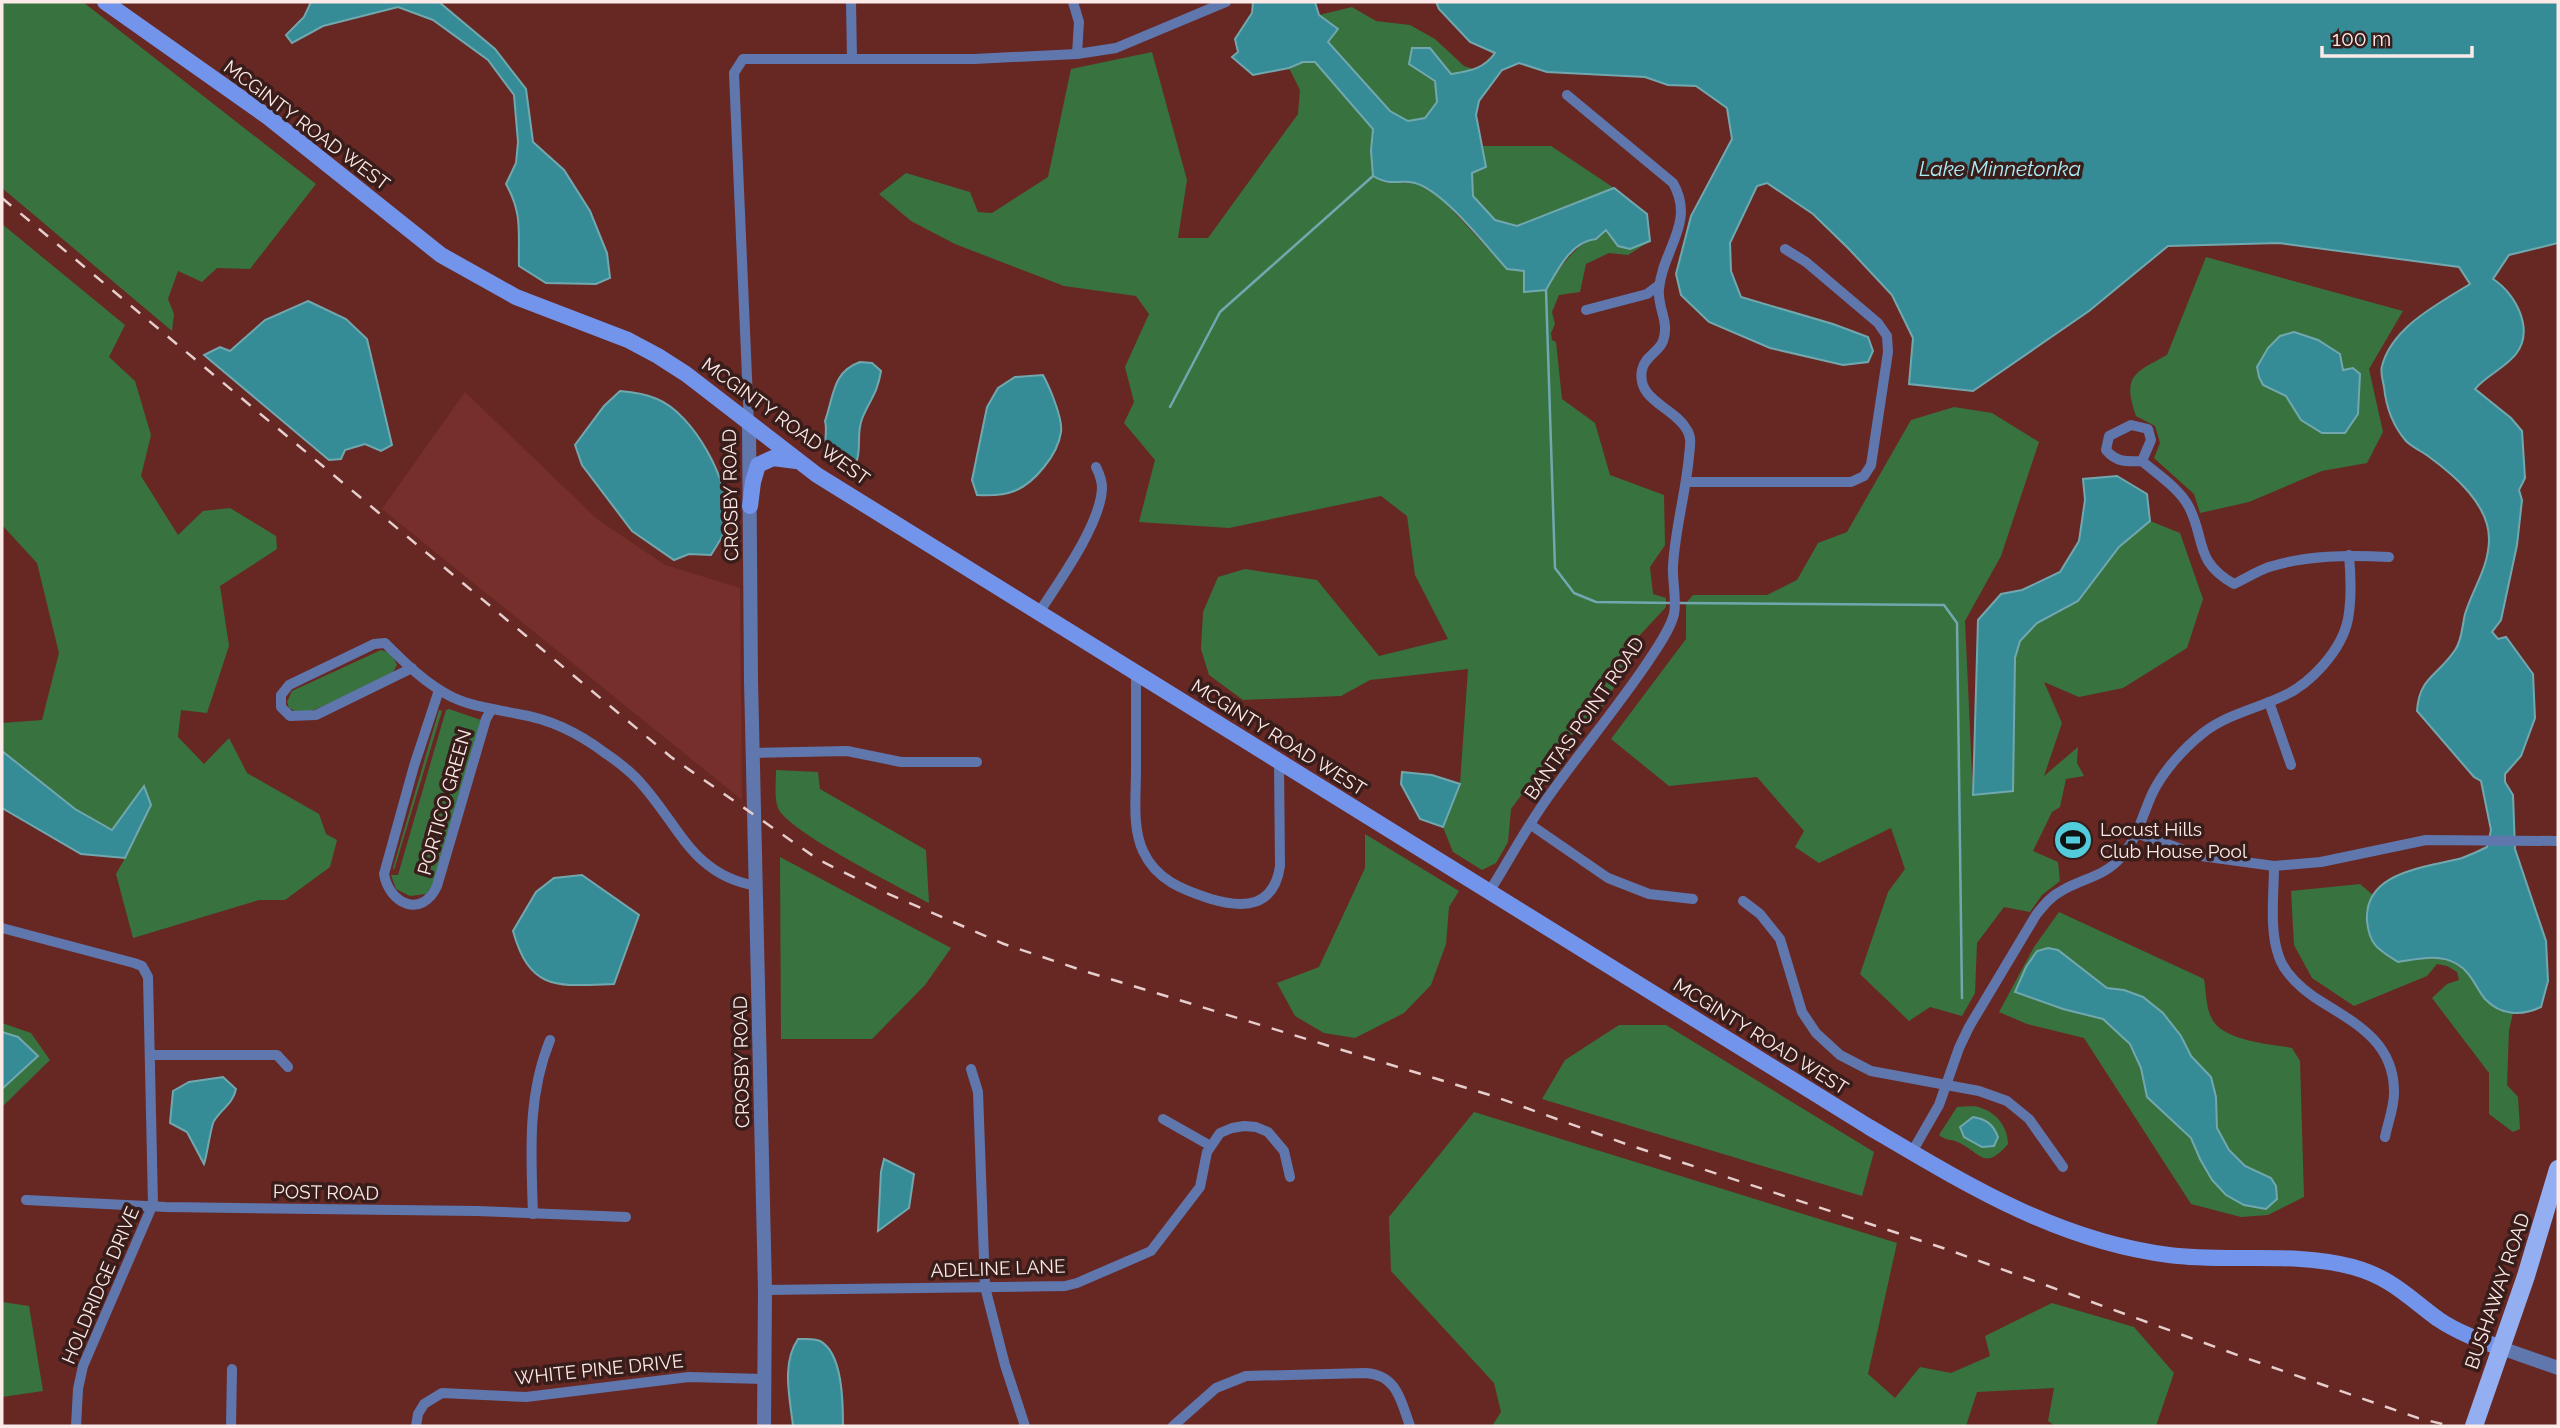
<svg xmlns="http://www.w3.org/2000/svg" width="2560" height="1428" viewBox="0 0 2560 1428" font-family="Raleway,sans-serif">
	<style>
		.built { fill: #762f2a }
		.green { fill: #38723f }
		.water { fill: #368c96; stroke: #71a8af; stroke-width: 2 }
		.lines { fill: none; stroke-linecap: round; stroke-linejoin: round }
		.stream { stroke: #71a8af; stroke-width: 2.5 }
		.minor { stroke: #6077ae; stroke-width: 10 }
		.tertiary { stroke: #6077ae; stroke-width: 14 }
		.secondary { stroke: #7295eb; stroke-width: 16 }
		.primary { stroke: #93aff1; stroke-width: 18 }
		.rail { stroke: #e5cecb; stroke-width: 2.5; stroke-dasharray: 12 12; stroke-linecap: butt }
		.labels { text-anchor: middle; stroke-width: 7; stroke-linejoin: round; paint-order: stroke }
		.street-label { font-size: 19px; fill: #fbeae8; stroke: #391d1a }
		.poi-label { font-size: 19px; fill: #fbeae8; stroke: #391d1a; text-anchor: start }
		.water-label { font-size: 21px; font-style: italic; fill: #abedf6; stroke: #391d1a }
	</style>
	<rect width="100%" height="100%" fill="#672824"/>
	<!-- built -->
	<path class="built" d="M465,392L597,519L665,565L740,588L742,800L382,509Z"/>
	<!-- green -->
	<g class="green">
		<path d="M2,2H83L316,184L250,269L217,268L202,282L178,271L168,299L174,314L172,331L2,188Z"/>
		<path d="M1352,7L1376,21L1410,25L1435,39L1464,66L1476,70L1451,74L1431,48L1437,102L1425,118L1408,121L1390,111L1328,42L1338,29L1319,15Z"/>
		<path d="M1152,52L1187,180L1178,238H1208L1298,114L1300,90L1289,68L1303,62H1315L1373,129L1371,151L1386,183H1415L1438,195L1507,269L1524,271L1546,290C1563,261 1576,246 1606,229L1630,249L1650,241L1628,255L1609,253L1586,264L1580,292L1559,295L1552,312L1555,324L1551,333L1552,340L1556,342L1562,399L1595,423L1610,475L1664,495L1665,545L1650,567L1653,594L1666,598V607L1640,635L1638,648L1603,706L1551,755L1511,809L1508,842L1496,863L1482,870L1453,852L1443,827L1460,784L1468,669L1370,680L1341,696L1243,700L1209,675L1201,649L1203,612L1218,577L1245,569L1317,580L1379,656L1448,639L1415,575L1407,516L1381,496L1229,528L1139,522L1155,460L1124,423L1134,402L1125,367L1149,314L1136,296L1064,286L955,244L911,221L879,194L906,173L970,192L978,212L992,213L1048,177L1071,69Z"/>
		<path d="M1482,146H1551L1614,188L1517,226L1495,220L1473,196L1472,173L1486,167Z"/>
		<path d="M2,224L125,325L109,357L135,381L151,435L141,476L178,535L203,511L230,508L276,536L277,549L220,586L229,646L207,713L181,710L178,737L204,764L229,738L247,773L319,814L326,834L337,840L330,867L285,900H259L133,938L116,874L125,858L143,787L112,830L75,809L2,751V723L42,720L59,653L37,563L2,525Z"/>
		<path d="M2206,257L2403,311L2369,369L2383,432L2367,463L2322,471L2249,502L2200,513L2194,494L2154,458L2160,443L2155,426L2136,416C2122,376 2134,373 2167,355Z"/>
		<path d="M1954,407L1992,413L2039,442L2001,556L1965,621L1973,795L2020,641L2037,623L2078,601L2119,547L2150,521L2180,533L2203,599L2187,648L2123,688L2079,697L2044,682L2062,723L2044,776L2078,747L2077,763L2084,776L2066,779L2060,807L2052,812L2033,851L2058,862L2060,881L2042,895L2030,912L2004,907L1977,943L1975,993L1962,1016L1930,1007L1909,1021L1860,974L1888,892L1905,869L1891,828L1819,863L1795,847L1804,831L1757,777L1669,786L1611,739L1686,639V603L1693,595H1767L1797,580L1818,543L1847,532L1911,420Z"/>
		<path d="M381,650L391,653L397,665L390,677L302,715L289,708L287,702L292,691Z"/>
		<path d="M449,709L481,720L435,882L426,894L410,896L396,889L391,875H398L446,710Z"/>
		<path d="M439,710L442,711L394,870L393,868Z"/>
		<path d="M776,770L818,772L820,789L926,850L929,903C901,888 787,831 778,808C774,798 776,781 776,770Z"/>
		<path d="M1365,834L1459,891L1449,907L1446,944L1431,985L1404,1013L1355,1038L1324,1033L1295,1016L1277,983L1319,967L1365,868Z"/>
		<path d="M780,857L951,948L925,985L872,1039H781Z"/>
		<path d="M2360,884L2373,895L2366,912L2432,956L2457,964L2471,977L2486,1000L2498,1008L2513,1013L2509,1030L2507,1085L2518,1097L2520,1129L2513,1132L2489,1114V1073L2432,998L2447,984L2459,980L2457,972L2447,966L2437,964L2427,976L2354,1006L2312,978L2294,945L2291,891Z"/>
		<path d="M2059,912L2204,979C2206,990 2206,1007 2211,1017C2221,1041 2270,1044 2292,1048L2300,1061L2304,1197L2268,1215L2241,1217L2191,1204L2084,1038L2027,1024L1999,1012L2034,947Z"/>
		<path d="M2,1023L31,1033L50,1060L2,1107Z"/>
		<path d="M1619,1025H1666L1874,1152L1862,1196L1542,1099L1565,1060Z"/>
		<path d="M1957,1107C1964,1107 1975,1105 1981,1108C1997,1113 2008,1128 2008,1144C1983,1173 1981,1151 1955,1141C1948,1139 1945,1140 1939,1135Z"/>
		<path d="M1474,1112L1897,1243L1868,1374L1895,1398L1920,1367L1951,1373L1990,1356L1985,1336L2052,1303L2134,1327L2174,1373L2156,1426H2055L2048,1421L2054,1388L1977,1392L1966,1426H1492L1501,1412L1494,1383L1391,1271L1389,1217Z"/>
		<path d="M2,1302L29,1306L43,1391L2,1397Z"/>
	</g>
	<!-- water -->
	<g class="water">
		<path d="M311,2H439L495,49L526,89L533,142L564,170L590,211L607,253L610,278L596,284L546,283L519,266C518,233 523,214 506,184L516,163L518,142L514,95L488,60L433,20L398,7L323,26L292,43L286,35L304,17Z"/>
		<path d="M1253,2H1315L1319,15L1338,29L1328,42L1390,111L1408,121L1425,118L1437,102L1435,81L1409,64L1412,48H1430L1451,74C1469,71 1484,69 1495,53L1470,42L1439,9L1436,2H2558V243L2509,255L2493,279C2515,293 2535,329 2516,354C2505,368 2487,375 2475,389L2511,418L2522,431L2525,478L2519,490L2522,500L2517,545L2501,620L2492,632L2498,639L2506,637L2533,674L2535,718L2521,756L2505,774V782L2513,795L2515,849L2546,941L2548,981L2541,1007C2522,1016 2501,1016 2485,999C2476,988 2471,972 2457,964C2439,953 2418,959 2398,962C2379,950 2369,945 2367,921C2364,871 2426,868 2462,858C2470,855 2479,851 2487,847L2491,830L2481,781L2474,777L2417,711C2419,677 2438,676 2455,650C2462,641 2462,626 2465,614C2473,588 2489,567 2489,539C2489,504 2454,475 2428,456C2421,451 2412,447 2406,441C2393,426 2386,406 2384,387C2383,381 2380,372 2382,366C2392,327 2438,304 2470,284L2459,267L2279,243L2168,246L2089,311L1973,391L1909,384L1913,338L1892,295L1849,249L1813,214L1767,183L1757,186L1730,243L1731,271L1741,297L1833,324L1868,337L1873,351L1868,362L1843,365L1770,348L1709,322L1681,295L1676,274L1691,216L1732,139L1727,108L1696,86L1668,85L1645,77L1547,72L1519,63L1502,70L1479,101L1476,115L1486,167L1472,173L1473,196L1495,220L1517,226L1614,188L1647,214L1650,241L1630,249L1618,246L1606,230L1596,239C1571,241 1557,271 1546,290L1524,292V271L1507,269C1486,246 1444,191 1415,183C1398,179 1392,187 1373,176L1371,151L1373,129L1315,62H1303L1289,68L1253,75L1232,57L1238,52L1235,39L1252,13Z"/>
		<path d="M308,301L346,319L367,339L392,445L381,451L365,444L345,450L341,459L329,460L204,355L220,347L230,351L265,320Z"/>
		<path d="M2294,332L2318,340L2340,354L2343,370L2353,368L2360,374L2358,414L2345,433H2322L2301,420L2286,396L2263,385L2259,377L2257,367L2268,348L2280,336Z"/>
		<path d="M860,362L872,363L881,371C877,395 870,399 862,419C856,435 862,448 856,463C845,469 837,466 826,459C823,444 828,431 825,421C834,396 832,372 860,362Z"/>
		<path d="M1043,375C1050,388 1063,419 1061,432C1059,446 1053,456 1044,467C1025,491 1008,497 977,495L972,480L987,407L998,388L1015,377Z"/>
		<path d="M620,391C633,392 646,394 657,399C694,414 730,482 728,521C727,532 716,546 711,555L689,554L674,560L632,531L582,465L575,445L604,406Z"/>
		<path d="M2117,476L2147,494L2150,521L2119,547L2078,601L2037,623L2020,641L2015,658L2013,791L1973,795L1978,620L2001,594L2022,590L2060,572L2079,541L2085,500L2083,479Z"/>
		<path d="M2,751L75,809L112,830L144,786L151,805L125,858L81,854L2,808Z"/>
		<path d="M1402,772L1432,775L1460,784L1443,827L1420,819L1401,784Z"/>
		<path d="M582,875L639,915L614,984C558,986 530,992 513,931L536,892L554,878Z"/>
		<path d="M2048,948L2058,950L2107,988L2124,990L2143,997L2163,1013L2181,1036L2191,1056L2211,1077L2216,1097L2217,1128L2229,1150L2245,1166L2271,1178L2276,1186L2277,1199L2266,1209L2244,1205L2226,1195L2212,1180L2200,1159L2191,1138L2147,1097L2141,1068L2130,1044L2103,1019L2063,1009L2015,992L2026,967L2037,951Z"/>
		<path d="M2,1032L18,1037L38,1056L2,1089Z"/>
		<path d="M223,1077L236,1089C233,1104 222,1108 214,1121C211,1125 207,1156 204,1164L187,1132L170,1123L173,1091L189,1082Z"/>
		<path d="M1973,1117C1986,1119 1993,1124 1998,1137L1994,1146L1982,1147L1964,1137L1960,1127Z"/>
		<path d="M884,1159L914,1174L909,1208L878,1231L881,1172Z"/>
		<path d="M798,1339C805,1339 814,1338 820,1341C843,1353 843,1404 843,1426H793C790,1398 781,1364 798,1339Z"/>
	</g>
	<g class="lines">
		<!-- stream -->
		<g class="stream">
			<path d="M1546,290L1555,568L1574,593L1596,602L1672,603"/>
			<path d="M1170,407L1220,312L1373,176"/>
			<path d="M1679,603L1944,605L1957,623L1962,998"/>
		</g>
		<!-- minor -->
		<g class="minor">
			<path d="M851,2L852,59"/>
			<path d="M1073,2L1079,22L1077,54"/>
			<path d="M1586,310L1647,294L1659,285"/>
			<path d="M749,424L734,73L743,59H974L1077,54L1116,48L1226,2"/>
			<path d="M2142,461C2126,462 2116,462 2106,450L2109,436L2131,425L2148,429L2151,440L2142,461C2158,475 2179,488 2189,507C2206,541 2194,561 2234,584C2245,579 2257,571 2269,567C2307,555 2349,555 2389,557"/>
			<path d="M1687,482H1851L1864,476L1871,465L1888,352L1887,336L1878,323L1806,262L1785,249"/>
			<path d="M1038,614C1058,583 1101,524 1102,488C1102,481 1099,473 1096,467"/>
			<path d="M412,668L316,715L290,716L281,707V695L289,685L374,644L385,643C405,663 426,684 452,697C473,707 495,709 518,714C550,719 580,734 605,753C620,763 634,774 645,788C681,830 695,876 757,886"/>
			<path d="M1136,674C1136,706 1136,739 1136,771C1136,797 1132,827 1143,851C1156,880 1183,890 1211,899C1245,909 1274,907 1280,866L1279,762"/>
			<path d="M439,690L414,766L384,874C389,904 422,919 437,886L486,719L491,710"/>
			<path d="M2269,702L2291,765"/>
			<path d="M753,753L847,751L901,762H977"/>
			<path d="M1531,825L1608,878L1649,894L1693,899"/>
			<path d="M2136,833L2201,856L2274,866L2321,862L2426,840L2558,841"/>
			<path d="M2274,866C2274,894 2269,930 2279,957C2285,974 2300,987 2314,997C2351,1021 2393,1039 2394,1090C2395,1105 2388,1122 2385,1137"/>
			<path d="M1489,892C1510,859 1528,824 1551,793C1581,751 1614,711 1643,669C1653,654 1670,631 1674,614C1677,599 1672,581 1673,566C1675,529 1686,492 1689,456C1690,446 1692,438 1687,430C1675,407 1636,401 1642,370C1644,357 1659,352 1663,341C1670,322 1657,307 1659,289C1662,250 1696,223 1673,183L1567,95"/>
			<path d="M1743,901L1760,914L1780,939L1802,1012L1816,1033L1840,1055L1871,1071L1979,1091L2007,1101L2029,1119L2063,1167"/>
			<path d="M2,928L134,963L142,966L148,977L153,1204L83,1366L78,1389L76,1426"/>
			<path d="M151,1055H277L288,1067"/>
			<path d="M971,1069L978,1092L985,1287L1005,1365L1025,1426"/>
			<path d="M1163,1119L1209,1145"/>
			<path d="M1912,1152L1939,1105L1959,1048L1969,1027L2036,915C2044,905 2051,896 2063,890C2084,878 2106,876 2122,856C2137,839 2143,814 2152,794C2163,771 2184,748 2203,733C2226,715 2255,709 2281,697C2310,685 2342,650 2348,619C2352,597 2351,577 2349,555"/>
			<path d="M26,1200L166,1207L477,1211L626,1217"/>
			<path d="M533,1214C531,1154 527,1097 550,1040"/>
			<path d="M765,1290L1065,1286L1077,1283L1151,1251L1200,1187L1207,1152L1220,1133L1232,1128L1244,1126L1256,1127L1268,1132L1284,1151L1290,1177"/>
			<path d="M231,1426L232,1369"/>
			<path d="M416,1426L418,1414L424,1404L442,1393L526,1397L689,1377L764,1379"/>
			<path d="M1173,1426L1216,1388L1246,1376L1366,1373C1397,1375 1401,1401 1410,1426"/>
		</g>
		<!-- tertiary -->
		<g class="tertiary">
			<path d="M749,424L751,680L765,1290L764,1426"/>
			<path d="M2501,1348L2558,1368"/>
		</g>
		<!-- secondary -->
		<g class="secondary">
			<path d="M105,2L268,117L441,255L516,297L628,340L658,356L686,374L817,475L1869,1127C1964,1183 2057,1241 2169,1255C2230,1263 2293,1251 2353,1267C2392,1278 2408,1297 2438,1319C2457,1332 2479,1340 2501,1348"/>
			<path d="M750,506L753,482L758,465L773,458L796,461"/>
		</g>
		<!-- primary -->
		<path class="primary" d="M2474,1426L2526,1276L2558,1169"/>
		<!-- rail -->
		<path class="rail" d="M2,198L671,757L819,860L884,892L1004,944L1084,971L1496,1097L1626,1144L1949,1250L2243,1357L2418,1418L2450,1426"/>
	</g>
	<!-- icons -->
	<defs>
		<symbol id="stadium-disc" viewBox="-11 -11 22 22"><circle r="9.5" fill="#52cbda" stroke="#391d1a"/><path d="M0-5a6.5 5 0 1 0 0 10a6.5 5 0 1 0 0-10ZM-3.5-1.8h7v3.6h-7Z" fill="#111"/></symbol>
	</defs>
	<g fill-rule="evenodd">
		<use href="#stadium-disc" x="2051" y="818" width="44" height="44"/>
	</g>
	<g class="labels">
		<!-- street labels -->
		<g class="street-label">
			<text transform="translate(307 125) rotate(37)" y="7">MCGINTY ROAD WEST</text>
			<text transform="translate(786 421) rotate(36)" y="7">MCGINTY ROAD WEST</text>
			<text transform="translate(730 495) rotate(-91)" y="7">CROSBY ROAD</text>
			<text transform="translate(1584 718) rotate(-55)" y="7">BANTAS POINT ROAD</text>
			<text transform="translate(1279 737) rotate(32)" y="7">MCGINTY ROAD WEST</text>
			<text transform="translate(444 802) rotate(-74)" y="7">PORTICO GREEN</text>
			<text transform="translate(1761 1036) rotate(32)" y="7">MCGINTY ROAD WEST</text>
			<text transform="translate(741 1062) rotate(-91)" y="7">CROSBY ROAD</text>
			<text transform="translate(326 1192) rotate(1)" y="7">POST ROAD</text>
			<text transform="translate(998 1268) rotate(-2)" y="7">ADELINE LANE</text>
			<text transform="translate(100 1285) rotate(-67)" y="7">HOLDRIDGE DRIVE</text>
			<text transform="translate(2497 1291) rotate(-71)" y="7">BUSHAWAY ROAD</text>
			<text transform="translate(599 1369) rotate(-6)" y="7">WHITE PINE DRIVE</text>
		</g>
		<!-- poi labels -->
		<g class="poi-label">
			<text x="2100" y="836">Locust Hills<tspan x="2100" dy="22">Club House Pool</tspan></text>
		</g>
		<!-- water labels -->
		<g class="water-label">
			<text x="2000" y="176">Lake Minnetonka</text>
		</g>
	</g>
	<!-- border -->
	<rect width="2560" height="1428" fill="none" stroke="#fbeae8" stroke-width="7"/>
	<!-- scale -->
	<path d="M2322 46v10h150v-10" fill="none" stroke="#fbeae8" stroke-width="3.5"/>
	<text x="2332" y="46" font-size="21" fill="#fbeae8" stroke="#391d1a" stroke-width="5" paint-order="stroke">100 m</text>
</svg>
